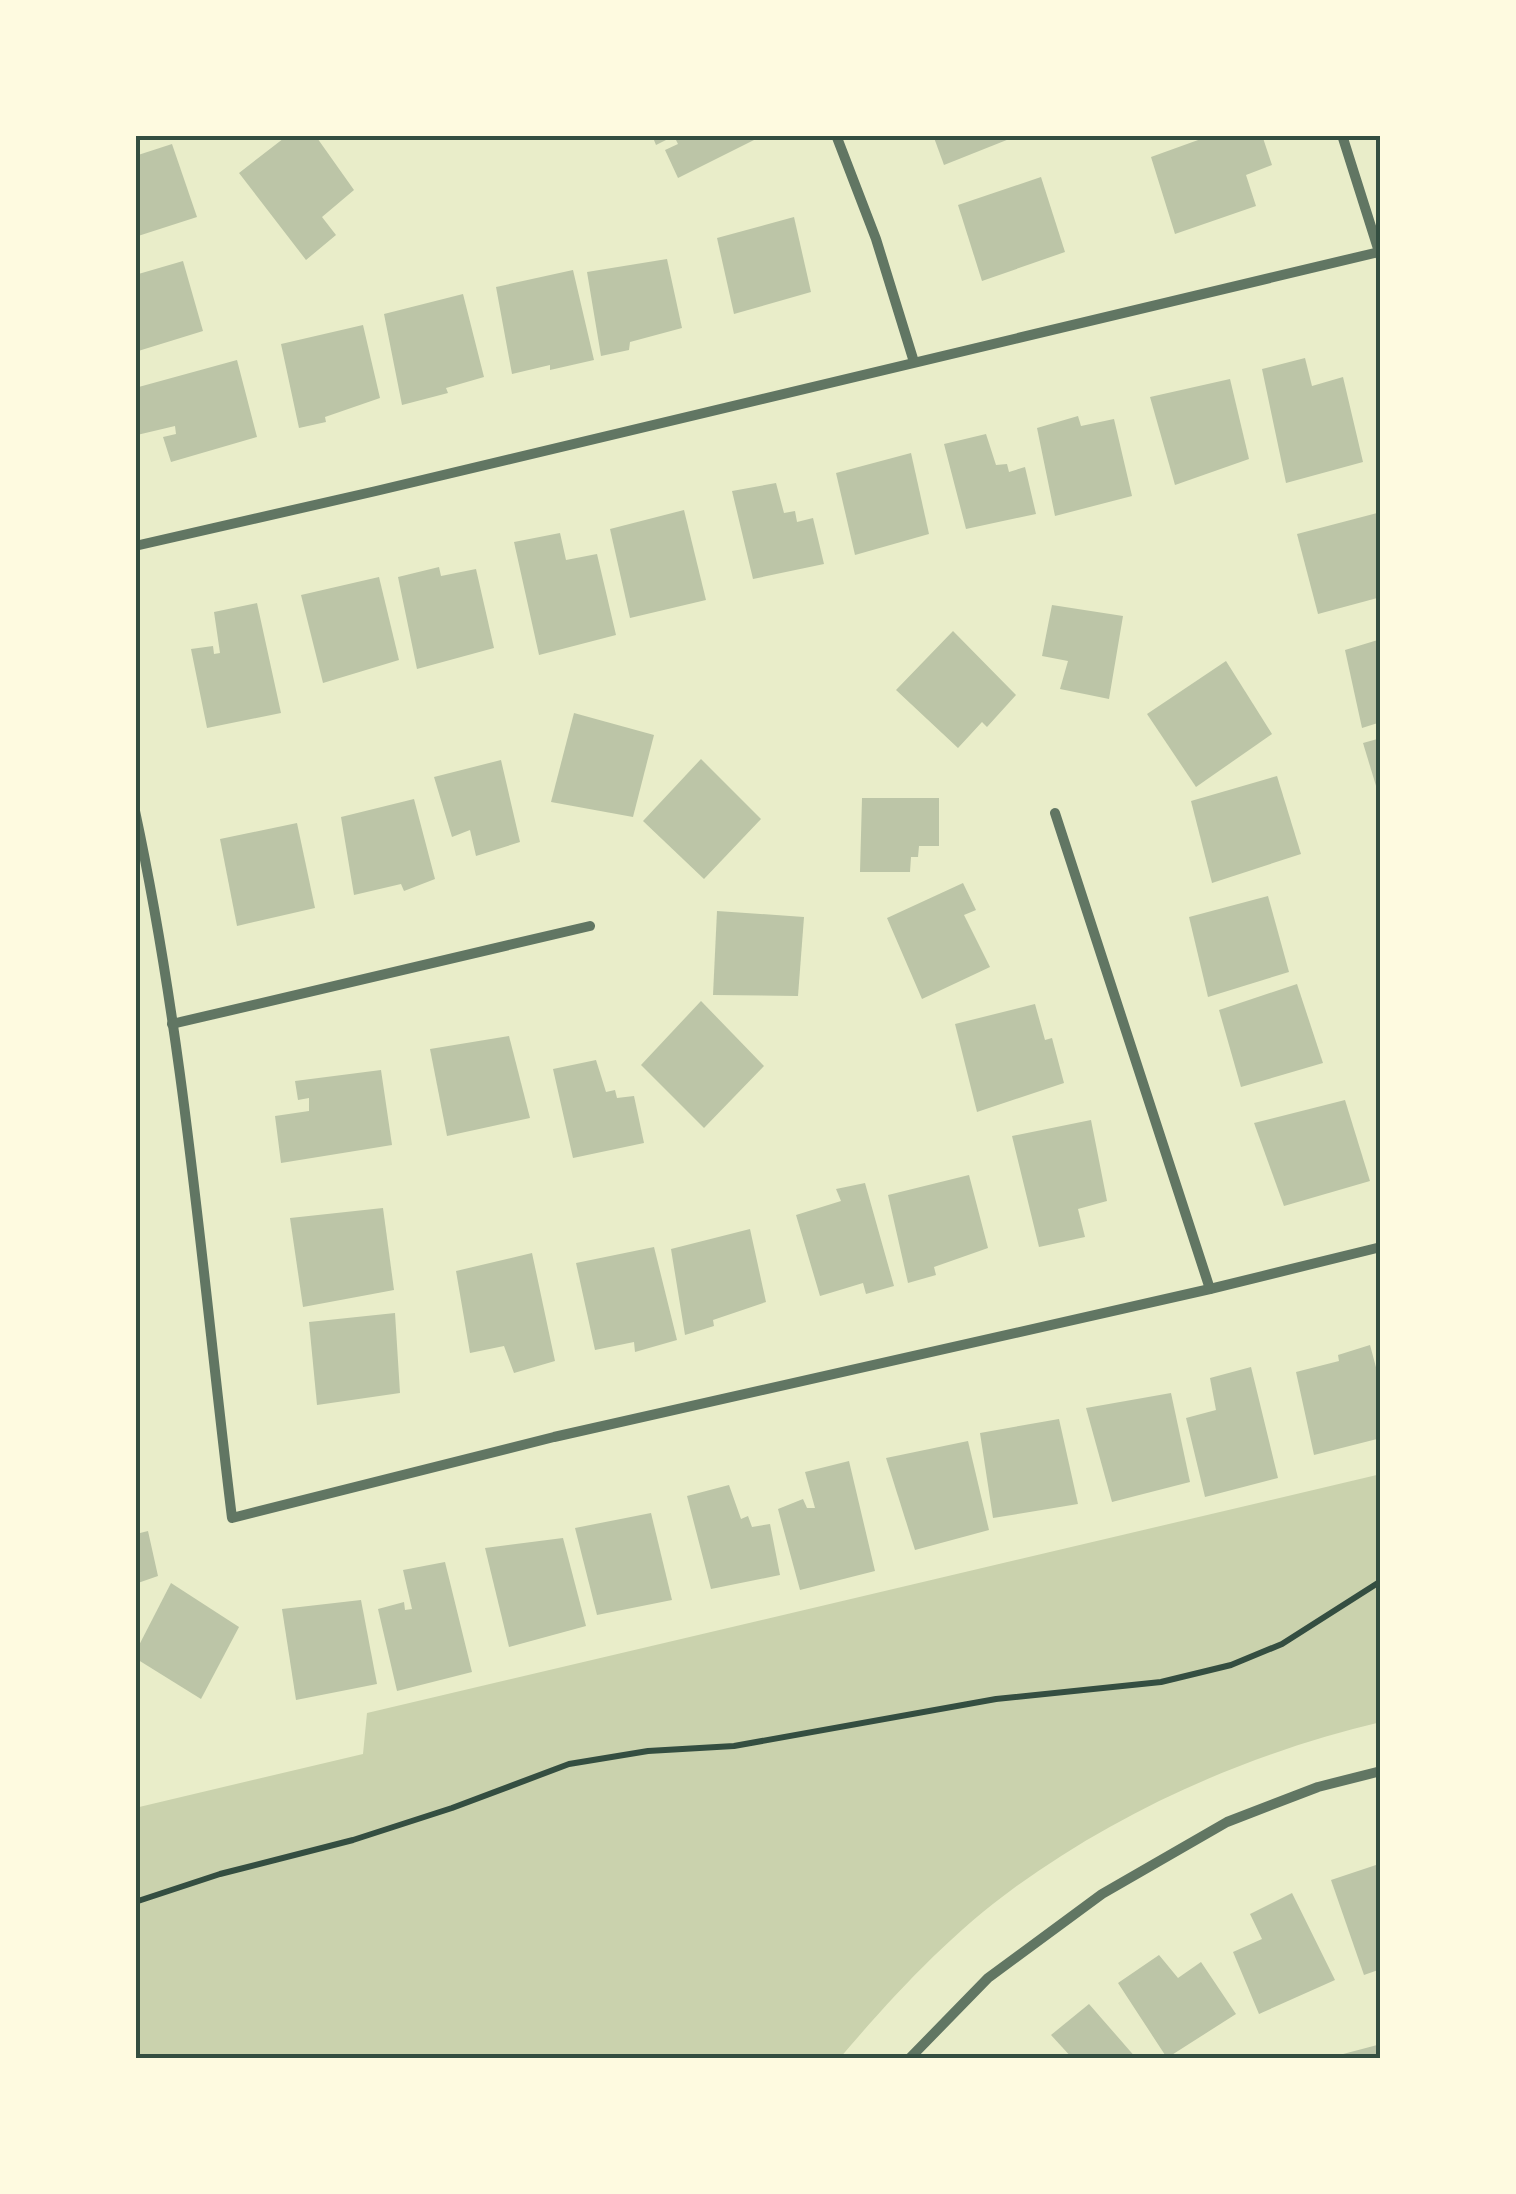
<svg xmlns="http://www.w3.org/2000/svg" width="1516" height="2194" viewBox="0 0 1516 2194" font-family="Rubik,sans-serif">
	<style>
		.green { fill: #cad2ad }
		.building { fill: #bcc5a7 }
		.lines { fill: none; stroke-linecap: round; stroke-linejoin: round }
		.path { stroke: #344e41; stroke-width: 6 }
		.minor { stroke: #617663; stroke-width: 10 }
		.neatline { fill: none; stroke: #344e41; stroke-width: 4 }
	</style>
	<rect width="100%" height="100%" fill="#e9edc9"/>
	<!-- green -->
	<path class="green" d="M1381,1474V1722C1250,1753 1123,1809 1014,1888C948,1936 892,1997 839,2059H135V1808L363,1754L367,1713Z"/>
	<!-- building -->
	<g class="building">
		<path d="M288,135H315L354,190L322,217L336,235L306,260L239,173Z"/>
		<path d="M652,135H754L756,139L678,178L665,150L678,144L674,136L656,145Z"/>
		<path d="M933,135H1019L944,165Z"/>
		<path d="M1212,135H1262L1272,165L1246,175L1256,206L1175,234L1151,157Z"/>
		<path d="M172,144L197,217L135,237V156Z"/>
		<path d="M1041,177L1065,252L982,281L958,205Z"/>
		<path d="M794,217L811,292L734,314L717,238Z"/>
		<path d="M667,259L682,328L630,342L629,350L601,356L587,272Z"/>
		<path d="M183,261L203,331L135,352V286H138L135,275Z"/>
		<path d="M573,270L594,360L550,370V365L512,374L496,287Z"/>
		<path d="M463,294L484,377L446,388L448,393L402,405L384,314Z"/>
		<path d="M363,325L380,398L325,417L326,422L299,428L281,344Z"/>
		<path d="M1305,358L1312,386L1343,377L1363,462L1286,483L1262,369Z"/>
		<path d="M237,360L257,437L171,462L163,437L176,434L175,426L137,435L135,388Z"/>
		<path d="M1230,379L1249,459L1175,485L1150,397Z"/>
		<path d="M1078,416L1081,426L1114,419L1132,496L1055,516L1037,428Z"/>
		<path d="M986,434L996,465L1007,464L1009,472L1025,467L1036,514L966,529L944,444Z"/>
		<path d="M911,453L929,534L855,555L836,473Z"/>
		<path d="M776,483L784,513L795,511L797,522L813,518L824,564L753,579L732,491Z"/>
		<path d="M684,510L706,600L630,618L610,529Z"/>
		<path d="M1381,512V597L1318,614L1297,534Z"/>
		<path d="M560,533L566,560L597,554L616,635L539,655L514,542Z"/>
		<path d="M439,567L441,576L476,569L494,648L417,669L398,577Z"/>
		<path d="M379,577L399,660L323,683L301,595Z"/>
		<path d="M257,603L281,713L207,728L191,649L213,646L214,654L220,653L214,612Z"/>
		<path d="M1052,605L1123,616L1109,699L1060,689L1068,661L1042,656Z"/>
		<path d="M953,631L1016,695L987,727L982,722L958,748L896,690Z"/>
		<path d="M1381,639V722L1362,728L1345,650Z"/>
		<path d="M1226,661L1272,734L1196,787L1147,714Z"/>
		<path d="M574,713L654,735L633,817L551,802Z"/>
		<path d="M1381,738V799H1380L1363,743Z"/>
		<path d="M701,759L761,819L704,879L643,821Z"/>
		<path d="M501,760L520,842L476,856L470,830L452,837L434,777Z"/>
		<path d="M1277,776L1301,854L1212,883L1191,801Z"/>
		<path d="M862,798H939V846H919L918,857H911L910,872H860Z"/>
		<path d="M414,799L435,879L404,891L401,884L354,895L341,817Z"/>
		<path d="M297,823L315,908L237,926L220,839Z"/>
		<path d="M963,883L976,910L964,915L990,967L922,999L887,918Z"/>
		<path d="M1268,896L1289,972L1208,997L1189,917Z"/>
		<path d="M717,911L804,917L798,996L713,995Z"/>
		<path d="M1297,984L1323,1063L1241,1087L1219,1010Z"/>
		<path d="M701,1001L764,1066L704,1128L641,1065Z"/>
		<path d="M1035,1004L1045,1040L1052,1038L1064,1083L977,1112L955,1024Z"/>
		<path d="M509,1036L530,1118L447,1136L430,1049Z"/>
		<path d="M596,1060L606,1092L615,1090L617,1098L634,1096L644,1143L573,1158L553,1069Z"/>
		<path d="M381,1070L392,1145L281,1163L275,1116L309,1111V1098L298,1100L295,1081Z"/>
		<path d="M1345,1100L1370,1181L1284,1206L1254,1123Z"/>
		<path d="M1091,1120L1107,1201L1078,1209L1085,1237L1039,1247L1012,1136Z"/>
		<path d="M969,1175L988,1248L934,1267L936,1275L908,1283L888,1195Z"/>
		<path d="M865,1183L894,1286L866,1294L863,1283L820,1296L796,1215L841,1201L836,1189Z"/>
		<path d="M383,1208L394,1290L303,1307L290,1218Z"/>
		<path d="M750,1229L766,1302L713,1320L714,1326L685,1335L671,1249Z"/>
		<path d="M654,1247L677,1340L635,1352L634,1342L595,1350L576,1263Z"/>
		<path d="M532,1253L555,1361L514,1373L504,1346L470,1353L456,1271Z"/>
		<path d="M395,1313L400,1393L317,1405L309,1322Z"/>
		<path d="M1370,1345L1381,1386V1438L1314,1455L1296,1372L1339,1361L1338,1355Z"/>
		<path d="M1251,1367L1278,1478L1205,1497L1186,1418L1216,1410L1210,1378Z"/>
		<path d="M1171,1393L1190,1482L1112,1502L1086,1408Z"/>
		<path d="M1059,1419L1078,1504L993,1518L980,1433Z"/>
		<path d="M968,1441L989,1530L915,1550L886,1458Z"/>
		<path d="M849,1461L875,1571L800,1590L778,1509L803,1499L807,1508H815L805,1472Z"/>
		<path d="M729,1485L741,1519L748,1516L752,1527L770,1524L780,1575L711,1589L687,1496Z"/>
		<path d="M651,1513L672,1600L597,1615L575,1528Z"/>
		<path d="M135,1521L140,1533L148,1531L158,1576L135,1584Z"/>
		<path d="M563,1538L586,1626L509,1647L485,1548Z"/>
		<path d="M445,1562L472,1672L397,1691L378,1609L404,1602L405,1610L412,1609L403,1570Z"/>
		<path d="M171,1583L239,1627L201,1699L135,1658V1653Z"/>
		<path d="M361,1600L377,1684L296,1700L282,1609Z"/>
		<path d="M1379,1864L1381,1969L1364,1975L1331,1880Z"/>
		<path d="M1292,1893L1335,1980L1259,2014L1233,1952L1262,1939L1250,1914Z"/>
		<path d="M1159,1955L1178,1978L1201,1962L1236,2014L1167,2058L1118,1983Z"/>
		<path d="M1089,2004L1137,2059H1073L1051,2035Z"/>
		<path d="M1381,2044V2059H1329L1328,2058Z"/>
	</g>
	<g class="lines">
		<!-- path -->
		<path class="path" d="M135,1902L220,1874L353,1840L452,1808L569,1764L648,1751L734,1746L996,1699L1161,1682L1231,1665L1282,1644L1381,1581"/>
		<!-- minor -->
		<g class="minor">
			<path d="M836,135L876,239L914,362"/>
			<path d="M1342,135L1381,258"/>
			<path d="M135,546L376,491L1379,252"/>
			<path d="M135,811C185,1044 203,1282 232,1518L554,1437L1210,1289L1381,1247"/>
			<path d="M1055,813L1210,1289"/>
			<path d="M172,1024L590,926"/>
			<path d="M909,2059L988,1978L1102,1894L1227,1822L1318,1787L1381,1771"/>
		</g>
	</g>
	<!-- border -->
	<rect width="1516" height="2194" fill="none" stroke="#fefae0" stroke-width="275"/>
	<rect x="138" y="138" width="1240" height="1918" class="neatline"/>
</svg>
